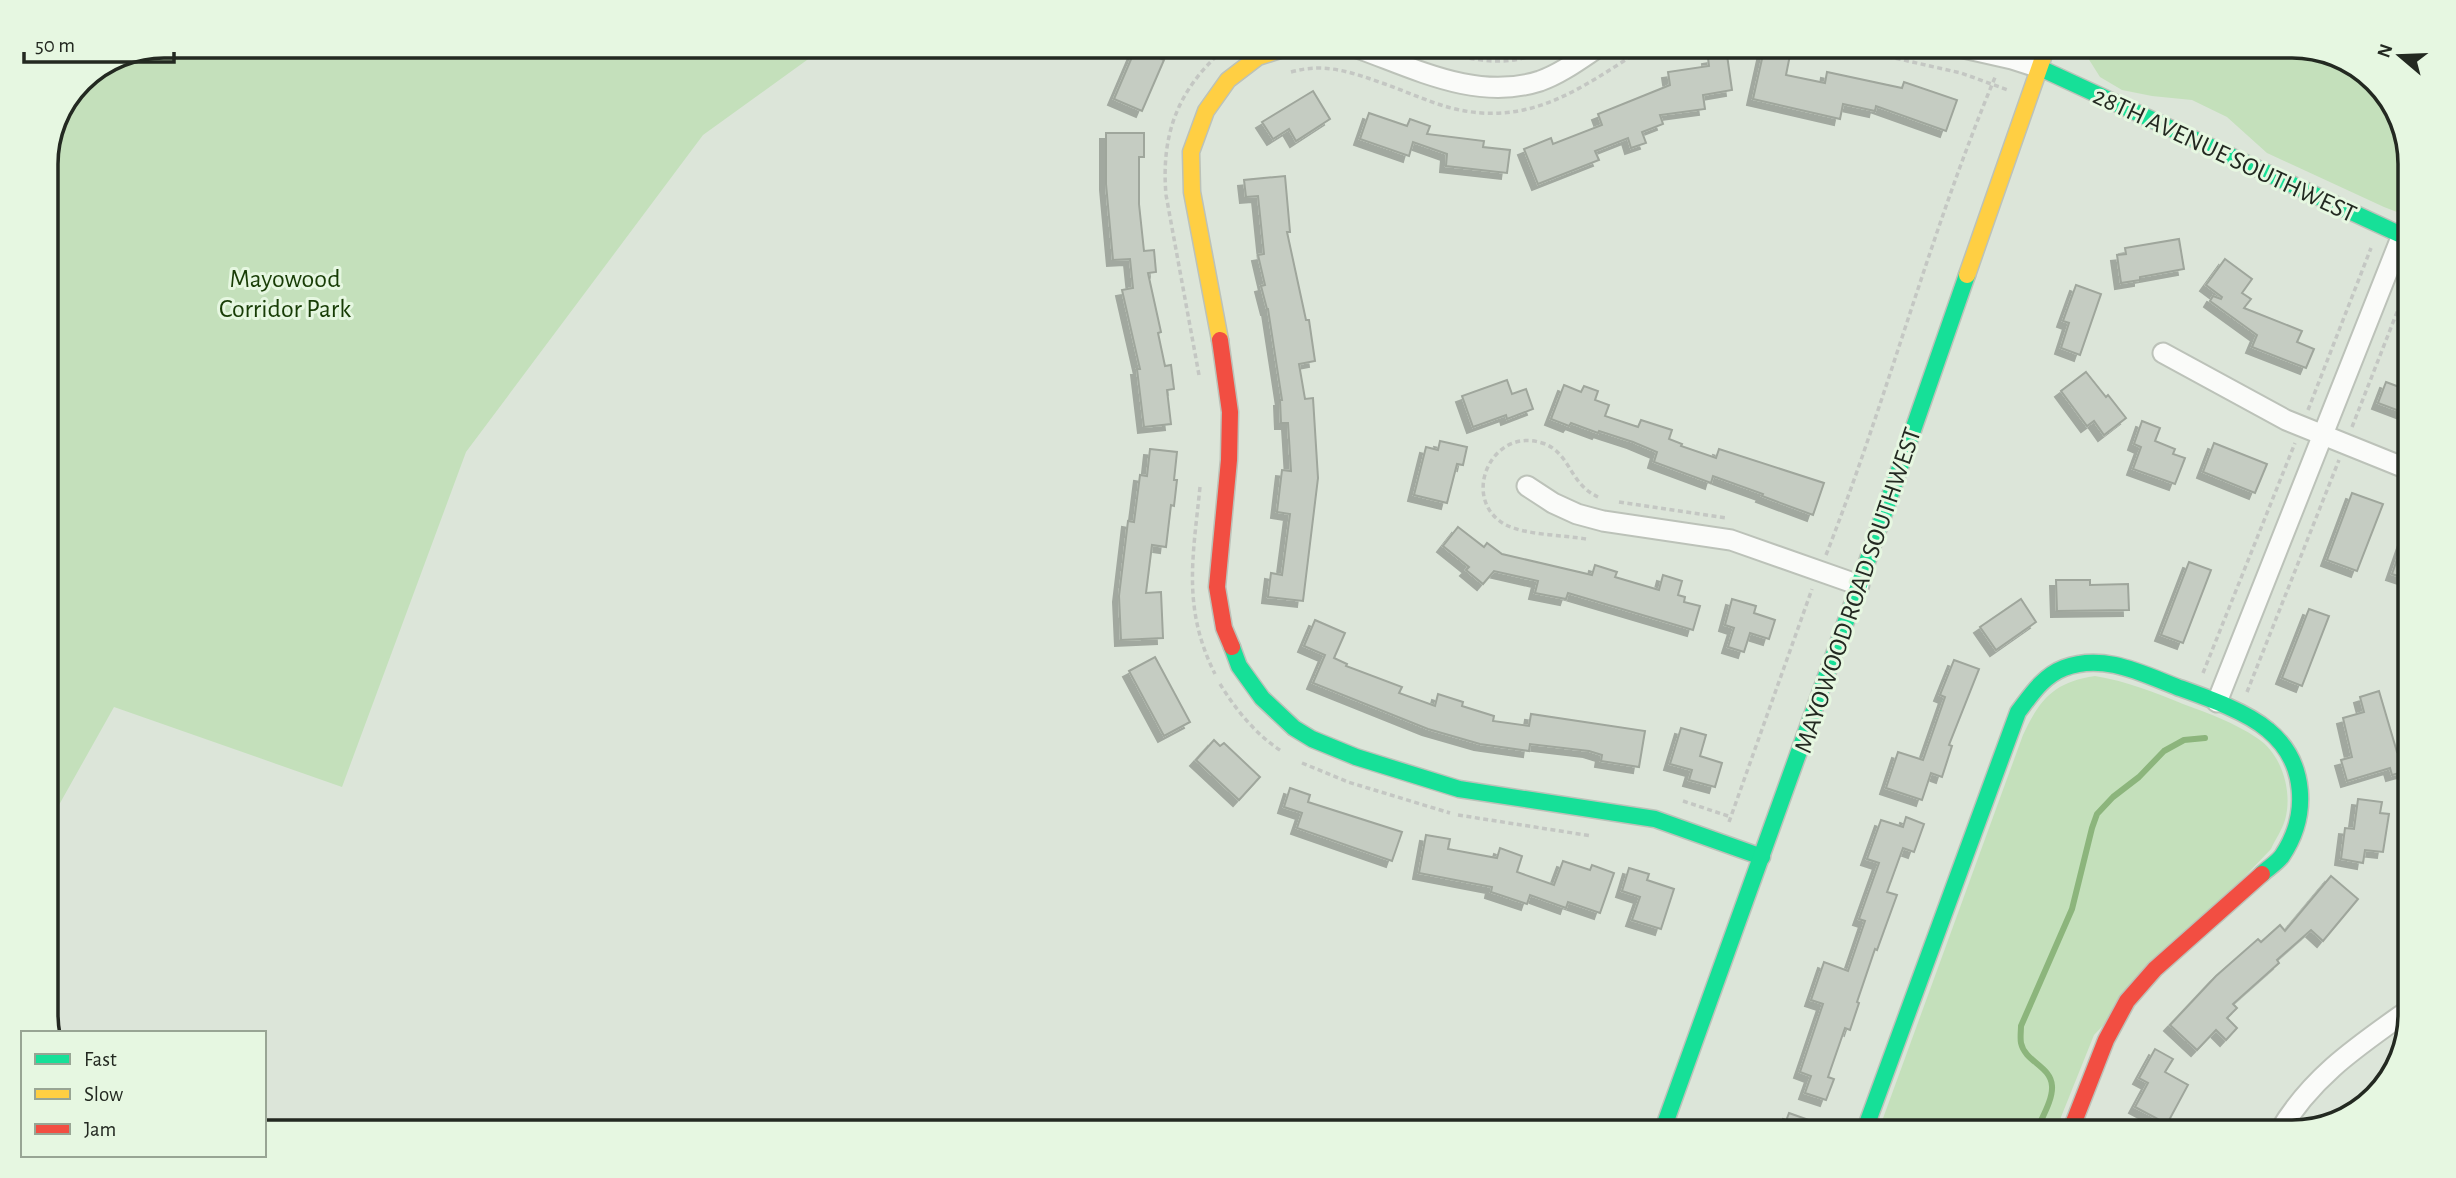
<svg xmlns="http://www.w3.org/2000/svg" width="2456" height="1178" viewBox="0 0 2456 1178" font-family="'Alegreya Sans',sans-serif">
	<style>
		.green { fill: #c4e0bb }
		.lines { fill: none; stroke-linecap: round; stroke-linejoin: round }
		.stream { stroke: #8cb57c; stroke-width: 6 }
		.building { fill: #c5ccc2; stroke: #9fa69c; stroke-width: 2; filter: url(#shadow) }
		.street-casing { stroke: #bcc2b9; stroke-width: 23 }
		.fast-casing { stroke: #bcc2b9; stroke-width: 19 }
		.slow-casing { stroke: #bcc2b9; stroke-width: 19 }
		.jam-casing { stroke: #bcc2b9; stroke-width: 19 }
		.path { stroke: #c4c7c3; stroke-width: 3.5; stroke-dasharray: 5 3.5; stroke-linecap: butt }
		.street { stroke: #fafbf9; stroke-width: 19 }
		.fast { stroke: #16e098; stroke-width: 16 }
		.slow { stroke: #ffcf43; stroke-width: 16 }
		.jam { stroke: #f24e42; stroke-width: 16 }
		.labels { text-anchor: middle; stroke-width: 6; stroke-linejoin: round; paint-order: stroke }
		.street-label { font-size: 26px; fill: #232921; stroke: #e6f7e1 }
		.park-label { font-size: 26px; fill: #173c05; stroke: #e6f7e1 }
		.rim { fill: none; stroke: #232921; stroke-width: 3.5 }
	</style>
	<defs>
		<filter id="shadow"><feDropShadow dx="-6" dy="6" stdDeviation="0" flood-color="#0004"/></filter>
	</defs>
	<rect width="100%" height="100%" fill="#dce5d9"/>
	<!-- green -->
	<g class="green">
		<path d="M2089,46H2292L2344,58L2390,98L2410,157V217L2384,207L2267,153L2227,117L2192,100L2152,96L2122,90L2100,77L2088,58Z"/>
		<path d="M818,52L703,135L466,452L342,787L114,707L46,828V157L80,80L119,54Z"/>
		<path d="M2095,676C2126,681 2154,692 2183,704C2208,713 2235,723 2257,738C2282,754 2293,792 2285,820C2282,830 2275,840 2271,849L2094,1035L2055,1132H1878L2023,735C2040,699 2054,682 2095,676Z"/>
	</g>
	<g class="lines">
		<!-- stream -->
		<g class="stream">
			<path d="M2340,57L2372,82"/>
			<path d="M2036,1132C2041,1119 2053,1100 2052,1086C2051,1066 2025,1062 2021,1043C2020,1038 2021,1031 2021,1026L2072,909L2092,828L2097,814L2113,797L2139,777L2164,751L2184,740L2205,738"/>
		</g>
	</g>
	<!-- building -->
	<g class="building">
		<path d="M1135,50H1141L1164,60L1142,111L1114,99Z"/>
		<path d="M1764,50L1790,55L1786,75L1825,83L1827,72L1902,88L1904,82L1957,100L1946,131L1876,106L1875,111L1843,104L1840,119L1753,99Z"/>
		<path d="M1727,55L1732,90L1703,95L1705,109L1660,115L1663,124L1642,132L1646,143L1631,148L1628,138L1595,151L1599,160L1538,184L1524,149L1551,138L1553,144L1602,125L1598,114L1670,85L1668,72L1709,66L1708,58Z"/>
		<path d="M1313,91L1330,119L1296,141L1289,129L1273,139L1262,122Z"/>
		<path d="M1369,113L1407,126L1410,119L1430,126L1427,134L1484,141L1483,147L1510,150L1507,173L1446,166L1447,154L1413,142L1409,156L1360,139Z"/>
		<path d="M1106,133H1144V157H1139V204L1144,251L1154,250L1156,272L1148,273L1161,332L1158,333L1165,366L1171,365L1174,389L1167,390L1171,424L1144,427L1137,369H1140L1122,290L1133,288L1130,259L1113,260L1106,184Z"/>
		<path d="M1285,176L1290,232H1287L1306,320H1309L1315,361L1299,364L1305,399L1313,398L1318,478L1303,601L1268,597L1271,573L1282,575L1290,514L1277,512L1282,470L1291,471L1288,423H1281L1280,400H1282L1268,309H1267L1261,286L1265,285L1258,255L1264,254L1258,196L1246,197L1244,180Z"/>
		<path d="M2179,239L2184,269L2140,277V280L2121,283L2117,255L2126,254L2125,248Z"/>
		<path d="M2225,259L2252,279L2242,293L2251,299L2244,308L2302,331L2297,342L2314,349L2306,368L2252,347L2257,335L2210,301L2213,296L2221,299L2222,297L2206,285Z"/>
		<path d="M2076,285L2101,294L2080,355L2061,348L2069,323L2063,321Z"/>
		<path d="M2086,372L2106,397L2108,395L2126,418L2104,435L2094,421L2087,426L2061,391Z"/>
		<path d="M1507,380L1512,394L1526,389L1533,409L1507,419L1506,415L1473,427L1462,396Z"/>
		<path d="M2386,382L2410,391V415L2378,403Z"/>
		<path d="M1564,385L1581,392L1584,386L1598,391L1595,400L1609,405L1605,416L1638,427L1641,420L1672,430L1669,439L1682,444L1681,446L1716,458L1719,449L1824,483L1813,515L1762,496L1763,494L1713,476L1711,483L1654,462L1657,452L1633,442L1599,431L1598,433L1571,423L1569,426L1551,419Z"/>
		<path d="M2142,421L2160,428L2155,441L2175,449L2173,454L2185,458L2175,484L2133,469L2141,447L2134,444Z"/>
		<path d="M1440,441L1467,447L1463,465L1457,464L1447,503L1414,495L1426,447L1438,450Z"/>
		<path d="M2214,443L2267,464L2255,493L2203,472Z"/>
		<path d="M1150,449L1177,452L1174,480H1177L1174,506L1171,505L1166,547L1152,545L1146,593L1161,592L1163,638L1121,640L1119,596L1128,521L1134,522L1140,475L1147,476Z"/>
		<path d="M2352,493L2383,504L2357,571L2327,560Z"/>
		<path d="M1458,527L1484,547L1487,543L1502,554L1592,575L1595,565L1617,572L1615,577L1659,590L1663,575L1682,581L1678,595L1685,597L1684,602L1700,606L1693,630L1568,593L1566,599L1535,593L1538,581L1494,571L1483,584L1466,570L1469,567L1443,546Z"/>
		<path d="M2408,528L2410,529V580L2392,574Z"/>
		<path d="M2189,562L2211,570L2183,643L2161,635Z"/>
		<path d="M2056,580H2090V585L2128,584L2129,610L2057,611Z"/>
		<path d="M1732,599L1756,606L1754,613L1775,620L1769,639L1750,633L1744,652L1728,647L1734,628L1725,625Z"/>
		<path d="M2021,599L2036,622L1996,650L1980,627Z"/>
		<path d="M2309,609L2329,616L2302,686L2282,678Z"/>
		<path d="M1315,620L1345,633L1334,658L1347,664L1346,666L1402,687L1399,693L1435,706L1438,694L1463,702L1462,706L1494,716L1493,721L1529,726L1531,714L1645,731L1639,767L1601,761L1602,755L1589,751L1530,744L1529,751L1480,744L1428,729L1313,683L1325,655L1304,646Z"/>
		<path d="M1155,657L1190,722L1164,736L1129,671Z"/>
		<path d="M1954,660L1979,669L1949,745L1952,746L1942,777L1931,773L1922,800L1886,788L1898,752L1923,760L1945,697L1940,695Z"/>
		<path d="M2379,691L2397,752L2410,748V770L2392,775L2390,768L2347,781L2341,760L2352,757L2343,718L2364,712L2360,697Z"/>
		<path d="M1681,728L1706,735L1700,756L1722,763L1715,787L1689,780L1692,770L1670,764Z"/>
		<path d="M1214,740L1220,746L1224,743L1260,777L1239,800L1196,760Z"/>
		<path d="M1290,788L1310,795L1308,802L1402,832L1392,861L1297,828L1302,813L1284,807Z"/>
		<path d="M2358,799L2382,802L2380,813L2389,814L2383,852L2365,850L2363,863L2341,859L2345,828L2354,829Z"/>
		<path d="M1906,817L1924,824L1914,852L1903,848L1887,892L1897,895L1877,950L1875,949L1857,1002L1859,1003L1850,1030L1845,1028L1828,1077L1834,1079L1826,1100L1805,1093L1811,1076L1800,1072L1823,1004L1811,1000L1824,962L1848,971L1865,921L1859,919L1879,863L1867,859L1881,820L1903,827Z"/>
		<path d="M1426,835L1450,839L1448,849L1497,858L1500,848L1522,856L1517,872L1554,885L1563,861L1590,870L1592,865L1614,873L1600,913L1568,902L1566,908L1530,895L1527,904L1491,892L1492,887L1419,873Z"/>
		<path d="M1629,868L1649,874L1647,880L1674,889L1661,929L1632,920L1640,897L1622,891Z"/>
		<path d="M2331,876L2358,899L2323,941L2311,930L2277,960L2279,963L2233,1004L2237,1008L2227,1018L2237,1028L2226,1040L2216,1030L2197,1050L2170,1025L2216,976L2258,939L2261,942L2280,925L2285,931Z"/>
		<path d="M2155,1049L2173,1059L2165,1072L2188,1085L2167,1124L2135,1107L2148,1083L2139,1078Z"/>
		<path d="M1789,1113L1837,1130L1836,1132H1782Z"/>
	</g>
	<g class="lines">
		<defs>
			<g id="street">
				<path d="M1959,47L2012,59L2040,68"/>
				<path d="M1360,49C1418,70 1478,101 1540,81C1560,74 1579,60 1597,48"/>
				<path d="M2163,353L2286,420L2410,470"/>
				<path d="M1527,486L1553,503L1577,514L1603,521L1731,540L1859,585"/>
				<path d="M2217,702L2402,235"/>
				<path d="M2279,1132C2312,1076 2358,1046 2410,1009"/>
			</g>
			<g id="fast">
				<path d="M2040,68L2410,239"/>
				<path d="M1232,647L1239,666L1262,698L1294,728L1312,739L1356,757L1459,789L1655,819L1762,857"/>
				<path d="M1662,1132L1859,585L1967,275"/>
				<path d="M1864,1132L2018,712C2031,695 2043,676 2064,668C2103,653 2141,673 2177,687C2205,697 2246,711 2268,730C2307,762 2309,816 2282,856C2277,863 2268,868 2262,874"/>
			</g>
			<g id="slow">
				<path d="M1967,275L2047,46"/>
				<path d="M1220,340L1192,192L1191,152L1206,111L1228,80L1258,57L1280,50"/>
			</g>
			<g id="jam">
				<path d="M1220,340L1230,412L1229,460L1217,587L1224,628L1232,647"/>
				<path d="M2070,1132L2106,1040L2127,1001L2155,969L2262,874"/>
			</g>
		</defs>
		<!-- street casing -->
		<use href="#street" class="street-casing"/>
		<!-- fast casing -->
		<use href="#fast" class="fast-casing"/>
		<!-- slow casing -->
		<use href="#slow" class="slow-casing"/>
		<!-- jam casing -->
		<use href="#jam" class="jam-casing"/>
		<!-- path -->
		<g class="path">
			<path d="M1846,47L1961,73L2008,90"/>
			<path d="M1437,49C1474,62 1512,68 1547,49"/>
			<path d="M1291,72C1326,62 1353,73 1385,84C1407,92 1429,102 1451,108C1530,128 1581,88 1644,48"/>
			<path d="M1199,375L1166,195C1161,135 1177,91 1223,50"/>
			<path d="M2308,410L2371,248"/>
			<path d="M2352,427L2410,279"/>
			<path d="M1200,487C1193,557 1182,608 1215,674"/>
			<path d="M1619,502L1726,518"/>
			<path d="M1586,539C1563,535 1526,535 1506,525C1459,500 1491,426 1542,443C1571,452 1568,483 1598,497"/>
			<path d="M1826,555C1888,397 1930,232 1996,75"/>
			<path d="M2203,673L2295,443"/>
			<path d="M1220,684C1236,710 1257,736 1283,752"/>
			<path d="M2247,692L2339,460"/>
			<path d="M1302,763L1348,782L1450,813"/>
			<path d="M1683,801L1731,817"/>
			<path d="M1458,815L1592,836"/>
			<path d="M1729,822L1812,589"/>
		</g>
		<!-- street -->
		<use href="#street" class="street"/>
		<!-- fast -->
		<use href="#fast" class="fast"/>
		<!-- slow -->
		<use href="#slow" class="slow"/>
		<!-- jam -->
		<use href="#jam" class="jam"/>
	</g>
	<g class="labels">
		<!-- street labels -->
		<g class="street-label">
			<text transform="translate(2225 154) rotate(25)" y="9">28TH AVENUE SOUTHWEST</text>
			<text transform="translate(1857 590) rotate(-71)" y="9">MAYOWOOD ROAD SOUTHWEST</text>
		</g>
		<!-- park labels -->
		<g class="park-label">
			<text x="285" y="287">Mayowood<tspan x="285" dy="30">Corridor Park</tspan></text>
		</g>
	</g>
	<!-- crop -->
	<path d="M0 0H2456V1178H0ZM164 58H2292A106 106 0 0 1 2398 164V1014A106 106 0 0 1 2292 1120H164A106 106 0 0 1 58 1014V164A106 106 0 0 1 164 58Z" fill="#e6f7e1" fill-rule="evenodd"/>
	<path class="rim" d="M164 58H2292A106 106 0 0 1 2398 164V1014A106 106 0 0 1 2292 1120H164A106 106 0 0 1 58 1014V164A106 106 0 0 1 164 58Z"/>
	<!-- legend -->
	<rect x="21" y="1031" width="245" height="126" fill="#e6f7e1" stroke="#98a594" stroke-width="2"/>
	<rect x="35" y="1054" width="35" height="10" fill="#16e098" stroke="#98a594" stroke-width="2"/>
	<text x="84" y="1066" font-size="21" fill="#232921">Fast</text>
	<rect x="35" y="1089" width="35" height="10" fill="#ffcf43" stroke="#98a594" stroke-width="2"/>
	<text x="84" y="1101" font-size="21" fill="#232921">Slow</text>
	<rect x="35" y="1124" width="35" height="10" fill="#f24e42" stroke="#98a594" stroke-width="2"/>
	<text x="84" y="1136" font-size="21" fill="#232921">Jam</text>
	<!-- north arrow -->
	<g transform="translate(2400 56) rotate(289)" stroke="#e6f7e1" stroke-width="5" paint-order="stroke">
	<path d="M0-5L12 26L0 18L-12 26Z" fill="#232921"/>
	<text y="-10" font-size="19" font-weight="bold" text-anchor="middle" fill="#232921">N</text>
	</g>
	<!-- scale -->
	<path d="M24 52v10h150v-10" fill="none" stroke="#232921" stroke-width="3.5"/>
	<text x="35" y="52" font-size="21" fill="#232921" stroke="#e6f7e1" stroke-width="5" paint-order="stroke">50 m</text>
</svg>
